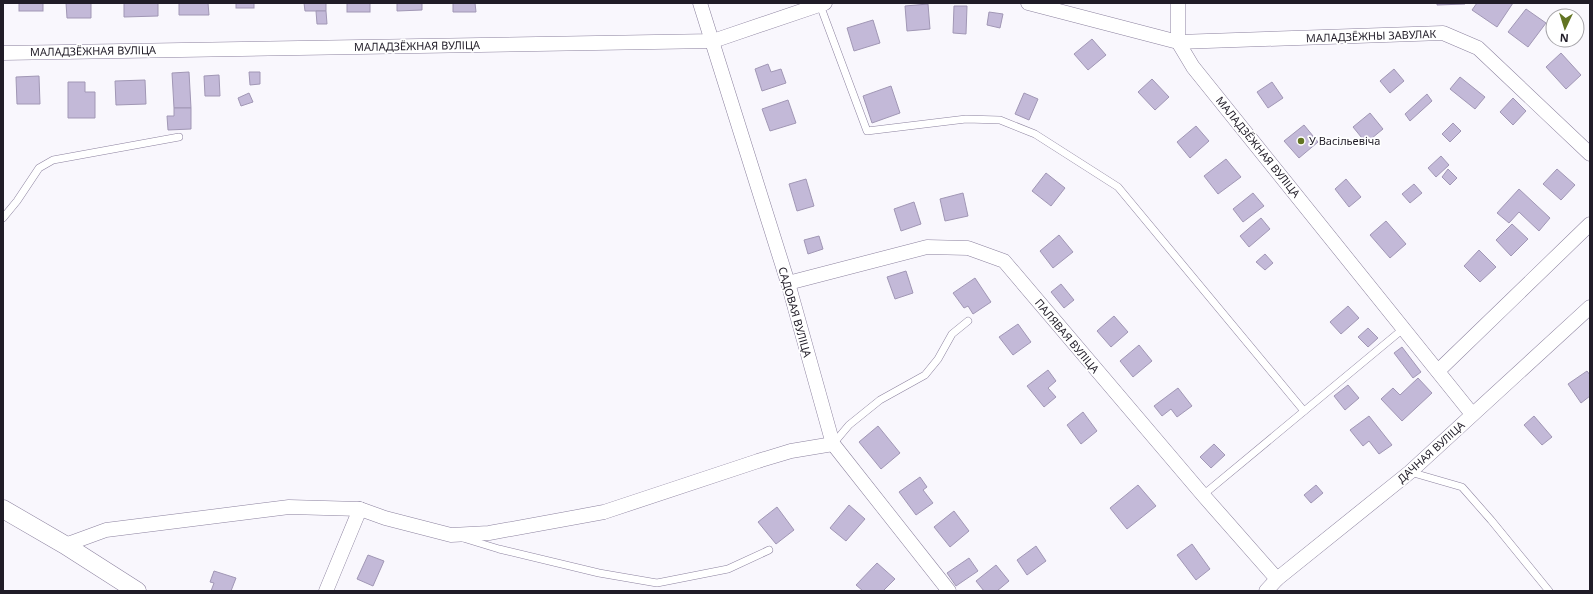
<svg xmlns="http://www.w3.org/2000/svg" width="1593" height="594" viewBox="0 0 1593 594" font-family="'Noto Sans',sans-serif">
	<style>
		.building { fill: #c3b9d8; stroke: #a197b5 }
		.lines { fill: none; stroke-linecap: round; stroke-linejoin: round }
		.service-casing { stroke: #8c829f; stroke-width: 8 }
		.minor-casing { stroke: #8c829f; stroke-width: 15 }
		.tertiary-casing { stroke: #8c829f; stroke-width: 19 }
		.service { stroke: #fff; stroke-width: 7 }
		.minor { stroke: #fff; stroke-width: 14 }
		.tertiary { stroke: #fff; stroke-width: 18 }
		.poi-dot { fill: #627422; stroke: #fff; stroke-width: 1.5 }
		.labels { text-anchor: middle; stroke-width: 3.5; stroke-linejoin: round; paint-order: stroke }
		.street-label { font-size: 11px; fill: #201c27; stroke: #fff }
		.poi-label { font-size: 11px; fill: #201c27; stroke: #fff; text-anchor: start }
	</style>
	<rect width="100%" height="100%" fill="#f9f7fd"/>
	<!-- building -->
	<g class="building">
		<rect x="19" y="3" width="24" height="8"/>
		<path d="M66,3H91V18H67Z"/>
		<path d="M124,3H158V16L124,17Z"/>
		<path d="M179,3H208L209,15H179Z"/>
		<rect x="236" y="3" width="18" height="5"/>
		<path d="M304,3H326V11H305Z"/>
		<rect x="347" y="3" width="23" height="9"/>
		<path d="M397,3H422V10L397,11Z"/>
		<path d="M453,3H475L476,12H453Z"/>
		<path d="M1437,3H1465V4L1437,5Z"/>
		<path d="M1477,3H1513L1497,27L1472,10Z"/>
		<path d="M928,4L930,29L907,31L905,6Z"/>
		<path d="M954,6H967L966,34L953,33Z"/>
		<path d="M1526,9L1546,23L1528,47L1508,32Z"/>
		<path d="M316,11H326L327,24H317Z"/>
		<path d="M989,12L1003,14L1000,28L987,25Z"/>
		<path d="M873,20L880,43L854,51L847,28Z"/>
		<path d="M1092,39L1106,55L1088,70L1074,54Z"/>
		<path d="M1561,53L1581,75L1566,89L1546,67Z"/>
		<path d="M768,64L771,72L781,69L786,83L762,91L755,69Z"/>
		<path d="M1394,69L1404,81L1390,93L1380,81Z"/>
		<path d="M189,72L191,108H174L172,73Z"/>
		<path d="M249,72H260V84L250,85Z"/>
		<path d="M219,75L220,96H205L204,76Z"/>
		<path d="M39,76L40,104H17L16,77Z"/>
		<path d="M1460,77L1485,97L1475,109L1450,89Z"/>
		<path d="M1152,79L1169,97L1155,110L1138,92Z"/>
		<path d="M145,80L146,104L116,105L115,81Z"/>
		<path d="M68,82H85V92H95V118H68Z"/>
		<path d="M1272,82L1283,98L1268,108L1257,92Z"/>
		<path d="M891,86L900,113L872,123L863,96Z"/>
		<path d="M249,93L253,102L241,106L238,98Z"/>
		<path d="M1024,93L1038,99L1029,120L1015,114Z"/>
		<path d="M1427,94L1432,101L1410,121L1405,114Z"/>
		<path d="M1513,98L1526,111L1513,125L1500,112Z"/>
		<path d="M788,100L796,123L770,131L762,109Z"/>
		<path d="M174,108H191V129L168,130L167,116H174Z"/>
		<path d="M1370,113L1383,129L1366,143L1353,127Z"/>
		<path d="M1453,123L1461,131L1450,142L1442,134Z"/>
		<path d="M1304,125L1318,142L1299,158L1284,141Z"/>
		<path d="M1196,126L1209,141L1190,158L1177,142Z"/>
		<path d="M1441,156L1449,165L1436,177L1428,168Z"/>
		<path d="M1226,159L1241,177L1218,194L1204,176Z"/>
		<path d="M1448,169L1457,178L1450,185L1442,177Z"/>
		<path d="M1557,169L1575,185L1561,200L1543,184Z"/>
		<path d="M1046,173L1065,188L1051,206L1032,191Z"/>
		<path d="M806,179L814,206L797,211L789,184Z"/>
		<path d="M1346,179L1361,197L1349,207L1335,189Z"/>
		<path d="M1414,184L1422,193L1410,203L1402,194Z"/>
		<path d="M1519,189L1550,218L1539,231L1519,212L1509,223L1497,213Z"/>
		<path d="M963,193L968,216L945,221L940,199Z"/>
		<path d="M1253,193L1264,206L1243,222L1233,209Z"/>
		<path d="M914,202L921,224L901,231L894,209Z"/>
		<path d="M1261,218L1270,229L1249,247L1240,236Z"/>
		<path d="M1386,221L1406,244L1390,258L1370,235Z"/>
		<path d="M1512,224L1528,239L1511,256L1496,240Z"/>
		<path d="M1059,235L1073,252L1053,268L1040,251Z"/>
		<path d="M819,236L823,249L808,254L804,240Z"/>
		<path d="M1479,250L1496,267L1480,282L1464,266Z"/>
		<path d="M1265,254L1273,263L1265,270L1256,262Z"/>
		<path d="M906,271L913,293L895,299L887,277Z"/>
		<path d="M975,278L991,302L973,314L968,306L964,308L953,293Z"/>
		<path d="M1061,284L1074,300L1064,308L1051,292Z"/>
		<path d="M1348,306L1359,318L1341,334L1330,322Z"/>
		<path d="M1114,316L1128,332L1111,347L1097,331Z"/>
		<path d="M1018,324L1031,342L1013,355L999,337Z"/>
		<path d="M1368,328L1378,338L1368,347L1358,337Z"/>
		<path d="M1139,345L1152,361L1133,377L1120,361Z"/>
		<path d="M1402,347L1421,372L1413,378L1394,353Z"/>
		<path d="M1048,370L1056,381L1048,388L1056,397L1044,407L1027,386Z"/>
		<path d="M1587,371L1590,375V396L1581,403L1568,384Z"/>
		<path d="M1418,378L1432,393L1402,421L1381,399L1393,388L1400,395Z"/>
		<path d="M1348,385L1359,398L1345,410L1334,396Z"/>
		<path d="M1178,388L1192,406L1177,417L1171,409L1162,416L1154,406Z"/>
		<path d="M1083,412L1097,431L1081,444L1067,425Z"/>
		<path d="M1369,416L1392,445L1379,454L1369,441L1363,446L1350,430Z"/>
		<path d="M1534,416L1552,437L1542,445L1524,425Z"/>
		<path d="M878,426L900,453L881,469L859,442Z"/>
		<path d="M1214,444L1225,455L1211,468L1200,457Z"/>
		<path d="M920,477L927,487L923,490L933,503L916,515L899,492Z"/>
		<path d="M1138,485L1156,506L1127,529L1110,508Z"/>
		<path d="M1316,485L1323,493L1311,503L1304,495Z"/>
		<path d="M849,505L865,519L846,541L830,528Z"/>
		<path d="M777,507L794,530L776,544L758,522Z"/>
		<path d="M954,511L969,531L950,547L934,527Z"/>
		<path d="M1192,544L1210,569L1196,580L1177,555Z"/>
		<path d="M1036,546L1046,561L1027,575L1017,560Z"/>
		<path d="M368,555L384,561L373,586L357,579Z"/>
		<path d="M969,558L978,571L956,586L947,573Z"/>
		<path d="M877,563L895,579L883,591H863L856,585Z"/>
		<path d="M996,565L1009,581L997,591H984L976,581Z"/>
		<path d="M214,571L236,578L231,591H211L214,583L210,582Z"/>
	</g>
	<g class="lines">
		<defs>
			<g id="service">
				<path d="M820,5L867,131L966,119L1000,120L1035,134L1118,187L1304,411"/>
				<path d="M3,218L17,201L39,168L53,160L179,137"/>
				<path d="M833,444L849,425L880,400L925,375L938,359L952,334L968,321"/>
				<path d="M1410,472L1462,487L1491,520L1549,591"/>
				<path d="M1203,495L1403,329"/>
				<path d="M463,538L499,549L599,573L657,583L728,569L769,550"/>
			</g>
			<g id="minor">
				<path d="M700,3L788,283L833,444L949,591"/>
				<path d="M1028,3L1178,42L1193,67L1472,414"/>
				<path d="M1178,3V42L1443,33L1478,48L1590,154"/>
				<path d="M3,53L713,41L825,3"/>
				<path d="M788,283L927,247L968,248L1004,261L1203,495L1277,579"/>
				<path d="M1438,371L1590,224"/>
				<path d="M65,545L106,530L289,507L360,509L385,518L451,535L489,533L604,512L758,461L791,451L833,444"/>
				<path d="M326,591L360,509"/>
				<path d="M1266,591L1277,579L1410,472L1590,307"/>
			</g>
			<path id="tertiary" d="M3,509L65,545L137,591"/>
		</defs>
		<!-- service casing -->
		<use href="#service" class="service-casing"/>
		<!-- minor casing -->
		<use href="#minor" class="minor-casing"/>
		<!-- tertiary casing -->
		<use href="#tertiary" class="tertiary-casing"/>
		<!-- service -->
		<use href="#service" class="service"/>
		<!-- minor -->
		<use href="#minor" class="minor"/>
		<!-- tertiary -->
		<use href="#tertiary" class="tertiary"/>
	</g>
	<!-- markers -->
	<circle class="poi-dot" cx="1301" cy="141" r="4"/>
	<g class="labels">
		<!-- street labels -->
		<g class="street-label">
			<text transform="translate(1371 36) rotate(-2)" y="4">МАЛАДЗЁЖНЫ ЗАВУЛАК</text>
			<text transform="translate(417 46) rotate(-1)" y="4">МАЛАДЗЁЖНАЯ ВУЛІЦА</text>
			<text transform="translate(93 51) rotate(-1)" y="4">МАЛАДЗЁЖНАЯ ВУЛІЦА</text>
			<text transform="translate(1258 147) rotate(51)" y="4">МАЛАДЗЁЖНАЯ ВУЛІЦА</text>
			<text transform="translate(795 312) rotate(74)" y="4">САДОВАЯ ВУЛІЦА</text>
			<text transform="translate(1067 336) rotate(50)" y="4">ПАЛЯВАЯ ВУЛІЦА</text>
			<text transform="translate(1431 452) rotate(-42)" y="4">ДАЧНАЯ ВУЛІЦА</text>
		</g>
		<!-- poi labels -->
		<g class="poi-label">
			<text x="1309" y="145">У Васільевіча</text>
		</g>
	</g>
	<!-- border -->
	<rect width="1593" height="594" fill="none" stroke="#201c27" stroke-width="8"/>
	<!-- north arrow -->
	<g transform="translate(1565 28) rotate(184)"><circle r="19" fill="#ffffff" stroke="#a6a4a9"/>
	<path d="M0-3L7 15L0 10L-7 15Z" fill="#627422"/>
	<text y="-6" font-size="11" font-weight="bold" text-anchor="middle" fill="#201c27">N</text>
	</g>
</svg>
